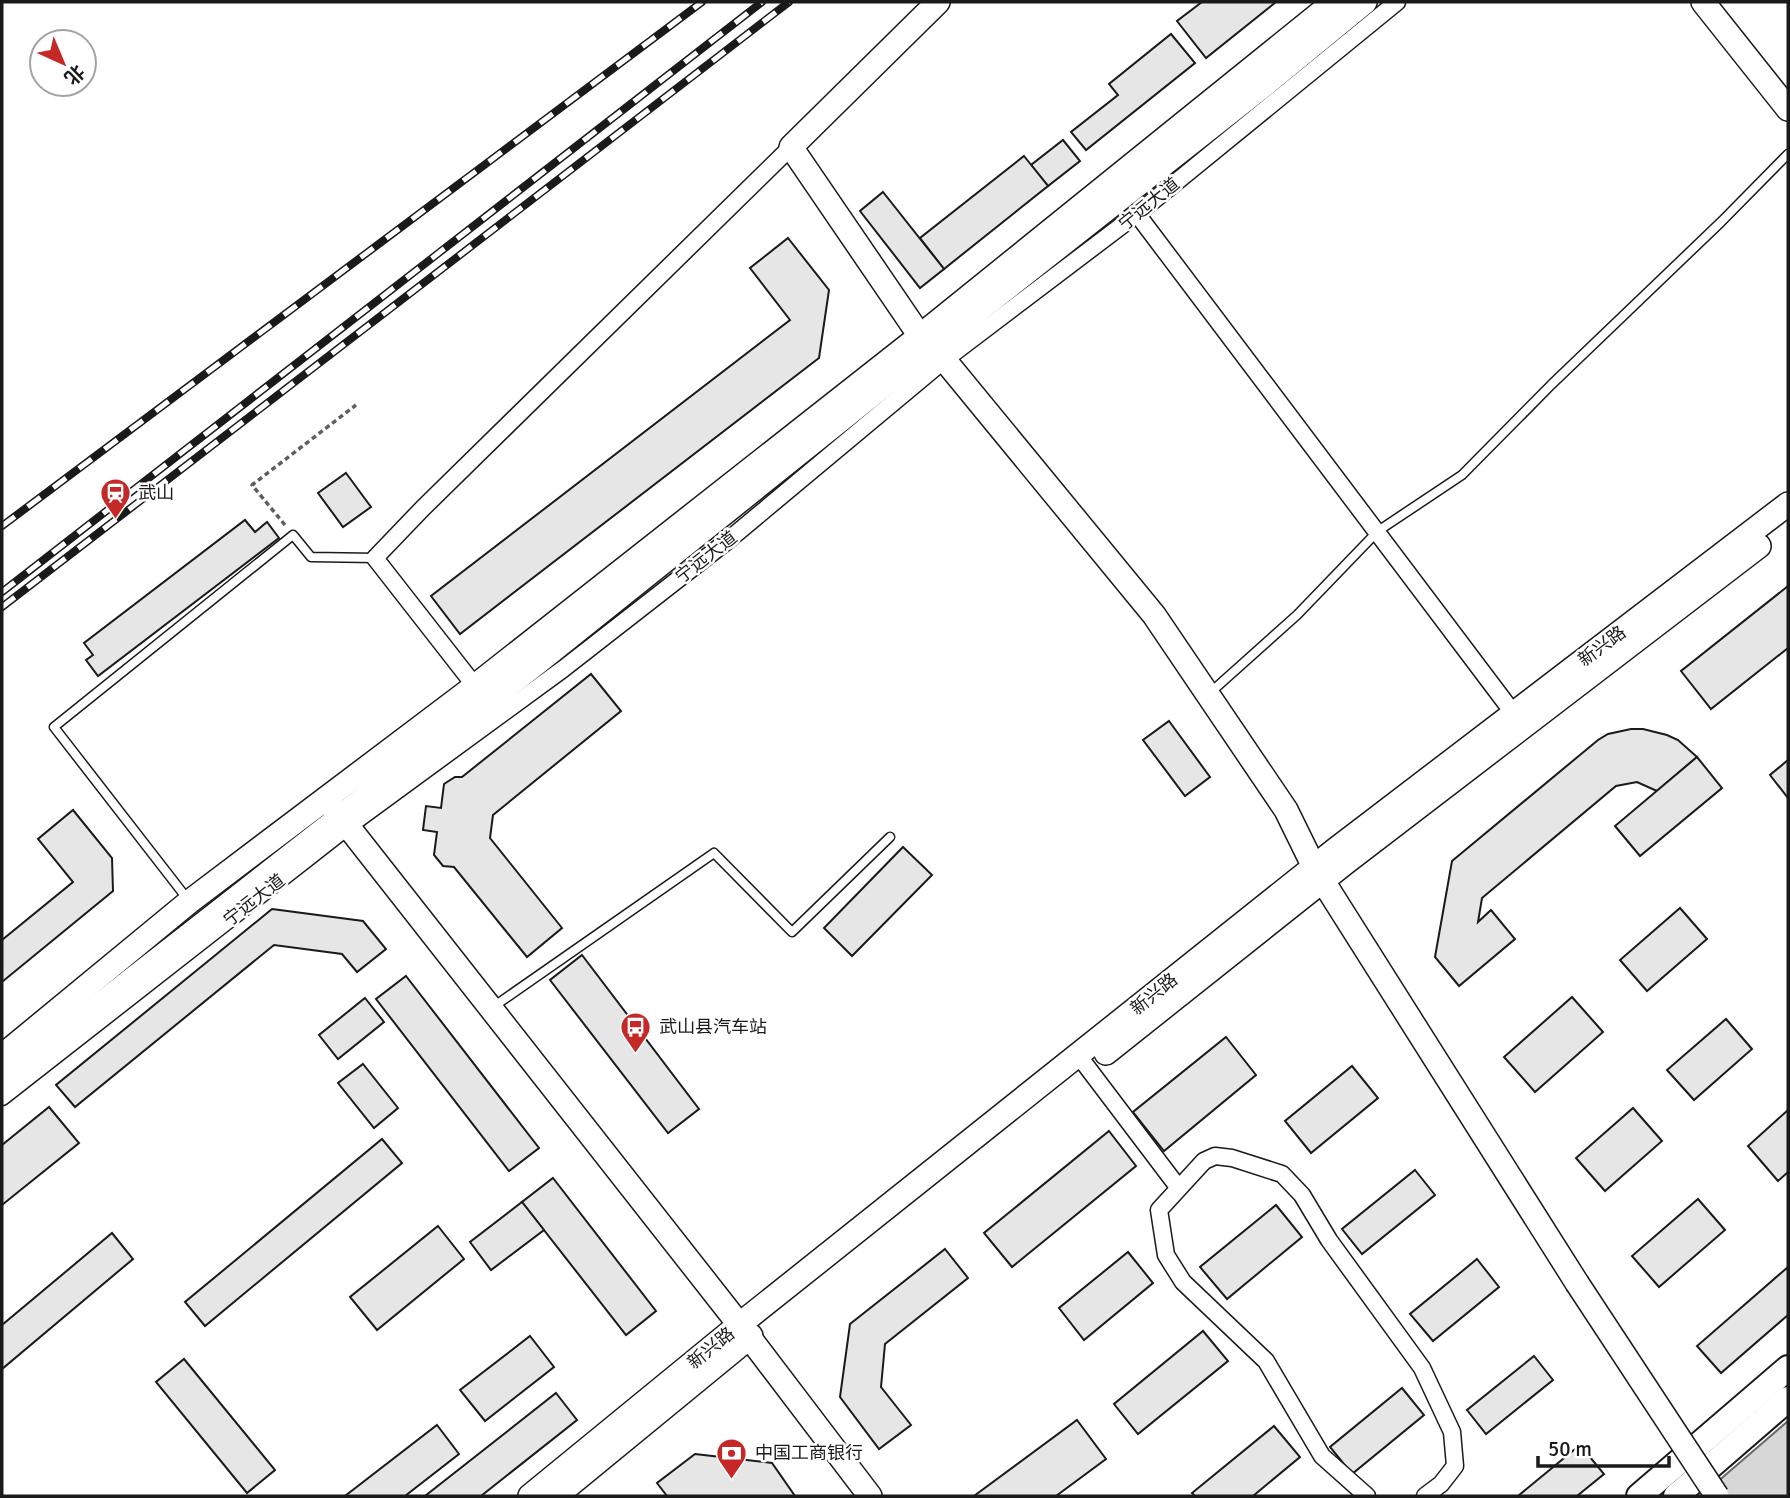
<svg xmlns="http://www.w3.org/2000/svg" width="1790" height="1498" viewBox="0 0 1790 1498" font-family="Signika,'Noto Sans SC',sans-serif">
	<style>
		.water { fill: #d7d7d7; stroke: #6a6a6a; stroke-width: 2 }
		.building { fill: #e6e6e6; stroke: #1a1a1a; stroke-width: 2 }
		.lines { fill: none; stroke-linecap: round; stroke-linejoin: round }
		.lane-casing { stroke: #1a1a1a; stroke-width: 11 }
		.street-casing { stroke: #1a1a1a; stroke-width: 19 }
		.secondary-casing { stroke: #1a1a1a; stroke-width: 26 }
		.primary-casing { stroke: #1a1a1a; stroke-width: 28 }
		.path { stroke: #5f5f5f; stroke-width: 3.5; stroke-dasharray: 5 3.5; stroke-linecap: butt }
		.lane { stroke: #fff; stroke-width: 8 }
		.street { stroke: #fff; stroke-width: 16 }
		.secondary { stroke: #fff; stroke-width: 23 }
		.primary { stroke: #fff; stroke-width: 24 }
		.rail-casing { stroke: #1a1a1a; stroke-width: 8 }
		.rail { stroke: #fff; stroke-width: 5; stroke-dasharray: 16; stroke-linecap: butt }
		.secondary-bridge-casing { stroke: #1a1a1a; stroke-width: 26; stroke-linecap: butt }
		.secondary-bridge { stroke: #fff; stroke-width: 23 }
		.labels { text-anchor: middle; stroke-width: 5; stroke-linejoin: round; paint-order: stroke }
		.street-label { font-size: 18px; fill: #1a1a1a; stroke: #fff }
		.poi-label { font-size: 18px; fill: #1a1a1a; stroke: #fff; text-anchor: start }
	</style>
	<rect width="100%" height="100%" fill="#fff"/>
	<!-- water -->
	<path class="water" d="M1788,1421V1496H1701Z"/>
	<!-- building -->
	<g class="building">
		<path d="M1202,2H1276L1206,58L1177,21Z"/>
		<path d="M1171,34L1195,63L1086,150L1071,132L1118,95L1109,84Z"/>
		<path d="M1063,140L1080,161L1048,186L1031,165Z"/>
		<path d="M1024,156L1048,186L944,269L920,238Z"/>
		<path d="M883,192L944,269L920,288L860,211Z"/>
		<path d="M788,238L829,290L819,358L460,634L431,596L790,320L750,268Z"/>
		<path d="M346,473L371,507L343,527L318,493Z"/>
		<path d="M245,520L255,532L267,522L279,538L98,676L86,660L93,655L84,643Z"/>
		<path d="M1788,586V648L1711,709L1681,671Z"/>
		<path d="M591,674L621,711L493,815L490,838L562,928L527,957L454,867L443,866L434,855L437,832L423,830L426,806L441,808L444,784L455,777H462Z"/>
		<path d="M1169,721L1210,777L1185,796L1143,740Z"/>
		<path d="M1631,729H1643L1667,735L1678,740L1697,757L1657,791L1637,782L1616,786L1482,898L1478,922L1491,910L1515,939L1459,986L1435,957L1452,861L1598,740L1608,734Z"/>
		<path d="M1697,757L1722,788L1640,856L1615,826Z"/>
		<path d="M1788,760V798L1770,775Z"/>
		<path d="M73,810L112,858L113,891L2,982V940L73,882L38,839Z"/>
		<path d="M903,847L932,875L852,956L824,928Z"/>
		<path d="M1680,908L1707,939L1647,991L1620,960Z"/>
		<path d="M272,909L363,921L386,949L357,972L342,954L274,945L75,1107L56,1085Z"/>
		<path d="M582,955L699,1109L668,1133L550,980Z"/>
		<path d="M406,976L539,1148L509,1171L376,999Z"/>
		<path d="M1572,997L1603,1032L1535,1092L1504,1057Z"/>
		<path d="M365,998L384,1022L338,1059L319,1035Z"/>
		<path d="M1726,1019L1752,1049L1694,1100L1667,1070Z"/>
		<path d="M1226,1037L1256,1075L1164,1151L1133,1112Z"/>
		<path d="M363,1064L398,1108L374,1128L338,1083Z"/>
		<path d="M1352,1066L1378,1098L1311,1153L1285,1121Z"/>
		<path d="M49,1107L79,1143L2,1205V1145Z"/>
		<path d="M1633,1108L1662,1141L1605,1191L1576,1158Z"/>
		<path d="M1788,1110V1172L1778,1181L1748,1146Z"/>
		<path d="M1109,1131L1136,1166L1012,1267L984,1233Z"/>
		<path d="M382,1139L402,1163L205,1326L185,1302Z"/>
		<path d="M1415,1170L1435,1195L1362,1254L1342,1229Z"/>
		<path d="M553,1178L656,1311L626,1335L522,1202Z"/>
		<path d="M1698,1199L1725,1230L1659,1287L1632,1256Z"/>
		<path d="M522,1202L544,1230L491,1270L470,1242Z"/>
		<path d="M1276,1205L1302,1237L1227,1299L1200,1267Z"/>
		<path d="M438,1226L464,1259L377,1330L350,1297Z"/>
		<path d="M112,1233L133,1259L2,1369V1325Z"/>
		<path d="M945,1249L968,1278L885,1344L881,1387L911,1425L879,1449L840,1397L850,1324Z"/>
		<path d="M1128,1252L1153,1283L1084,1340L1059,1308Z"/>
		<path d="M1477,1259L1499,1287L1433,1341L1410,1314Z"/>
		<path d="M1788,1267V1315L1721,1373L1697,1346Z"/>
		<path d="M1203,1331L1228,1361L1138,1434L1114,1404Z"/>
		<path d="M530,1336L554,1367L485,1421L460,1390Z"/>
		<path d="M1534,1356L1553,1380L1486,1434L1467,1410Z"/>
		<path d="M184,1359L275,1470L247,1493L156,1382Z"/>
		<path d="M1402,1388L1424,1415L1352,1474L1330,1447Z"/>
		<path d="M556,1393L577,1420L481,1496H425Z"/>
		<path d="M1077,1420L1106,1459L1056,1496H974Z"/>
		<path d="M437,1425L459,1454L405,1496H345Z"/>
		<path d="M1274,1426L1300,1457L1253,1496H1195L1192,1493Z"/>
		<path d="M1580,1445L1604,1474L1577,1496H1518Z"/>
		<path d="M695,1454L772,1463L795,1496H667L657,1483Z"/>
	</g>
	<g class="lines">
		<defs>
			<g id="lane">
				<path d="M1211,692L1297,615L1378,531L1462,475L1552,384L1721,222L1788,154"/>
				<path d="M189,901L54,727L293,535L311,557L375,558"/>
				<path d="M493,1007L714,853L792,932L890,837"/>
			</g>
			<g id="street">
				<path d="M1137,214L1514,714"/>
				<path d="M475,686L375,558L423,508L791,147"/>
				<path d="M1078,1055L1178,1187"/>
				<path d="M2,1097L347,827L563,669L726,542L943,361L1137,214L1397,2"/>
				<path d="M1367,1496L1322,1456L1266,1361L1183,1282L1166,1255L1159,1210L1204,1161L1215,1156L1232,1158L1282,1174L1302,1195L1329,1240L1422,1368L1452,1432L1455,1466L1441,1484L1425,1496"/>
			</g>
			<g id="secondary">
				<path d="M938,2L791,147L920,336L933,346L1154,615L1286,810L1314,867L1577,1283"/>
				<path d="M1703,2L1788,109"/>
				<path d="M332,806L749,1337L870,1496"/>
				<path d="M1106,1053L1345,863L1759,546"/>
				<path d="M2,1056L189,902L475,686L920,336L1334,2"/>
				<path d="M2,1081L537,663L933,346L1263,86L1365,2"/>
				<path d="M530,1496L739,1325L1335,850L1788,504"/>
				<path d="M556,1496L751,1336"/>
			</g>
			<g id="primary">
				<path d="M1639,1496L1788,1368"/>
				<path d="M1676,1496L1788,1399"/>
			</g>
		</defs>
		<!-- lane casing -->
		<use href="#lane" class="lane-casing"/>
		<!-- street casing -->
		<use href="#street" class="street-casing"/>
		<!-- secondary casing -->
		<use href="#secondary" class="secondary-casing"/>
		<!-- primary casing -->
		<use href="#primary" class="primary-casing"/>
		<!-- path -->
		<path class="path" d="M285,525L252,485L356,405"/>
		<!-- lane -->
		<use href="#lane" class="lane"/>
		<!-- street -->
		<use href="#street" class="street"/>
		<!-- secondary -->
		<use href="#secondary" class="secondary"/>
		<!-- primary -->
		<use href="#primary" class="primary"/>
		<defs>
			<g id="rail">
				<path d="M2,526L702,2"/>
				<path d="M2,592L762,2"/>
				<path d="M2,607L789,2"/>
			</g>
		</defs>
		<!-- rail casing -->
		<use href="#rail" class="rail-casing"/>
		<!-- rail -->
		<use href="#rail" class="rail"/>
		<defs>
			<path id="secondary-bridge" d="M1577,1283L1717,1496"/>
		</defs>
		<!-- secondary-bridge casing -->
		<use href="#secondary-bridge" class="secondary-bridge-casing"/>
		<!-- secondary-bridge -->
		<use href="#secondary-bridge" class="secondary-bridge"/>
	</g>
	<!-- icons -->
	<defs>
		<symbol id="station-pin" viewBox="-11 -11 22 30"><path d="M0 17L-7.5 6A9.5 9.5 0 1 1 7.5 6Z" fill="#c62828" stroke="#fff"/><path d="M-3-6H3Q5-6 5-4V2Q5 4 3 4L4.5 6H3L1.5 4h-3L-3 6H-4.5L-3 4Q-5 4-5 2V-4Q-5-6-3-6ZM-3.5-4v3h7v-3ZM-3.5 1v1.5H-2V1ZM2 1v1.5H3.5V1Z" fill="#fff"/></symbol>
		<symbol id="bus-pin" viewBox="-11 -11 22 30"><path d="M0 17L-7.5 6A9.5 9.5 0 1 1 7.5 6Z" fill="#c62828" stroke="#fff"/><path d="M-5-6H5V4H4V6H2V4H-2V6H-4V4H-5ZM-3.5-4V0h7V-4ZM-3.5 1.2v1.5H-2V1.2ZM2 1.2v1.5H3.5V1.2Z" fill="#fff"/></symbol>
		<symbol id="bank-pin" viewBox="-11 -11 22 30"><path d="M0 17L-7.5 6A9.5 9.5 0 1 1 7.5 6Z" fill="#c62828" stroke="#fff"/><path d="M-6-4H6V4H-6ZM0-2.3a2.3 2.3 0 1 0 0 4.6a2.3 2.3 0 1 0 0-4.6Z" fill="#fff"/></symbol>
	</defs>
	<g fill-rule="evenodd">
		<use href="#station-pin" x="98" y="476" width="35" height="47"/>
		<use href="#bus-pin" x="618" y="1010" width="35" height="47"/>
		<use href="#bank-pin" x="714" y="1436" width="35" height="47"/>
	</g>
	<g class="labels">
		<!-- street labels -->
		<g class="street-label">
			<text transform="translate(1149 204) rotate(-39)" y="6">宁远大道</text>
			<text transform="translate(706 557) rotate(-38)" y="6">宁远大道</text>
			<text transform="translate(1602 646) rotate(-37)" y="6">新兴路</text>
			<text transform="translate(254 900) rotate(-38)" y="6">宁远大道</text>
			<text transform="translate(1154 994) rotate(-39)" y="6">新兴路</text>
			<text transform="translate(711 1348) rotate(-39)" y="6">新兴路</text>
		</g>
		<!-- poi labels -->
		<g class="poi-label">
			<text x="138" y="499">武山</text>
			<text x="659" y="1033">武山县汽车站</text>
			<text x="755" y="1459">中国工商银行</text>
		</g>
	</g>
	<!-- border -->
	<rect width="1790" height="1498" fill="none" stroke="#1a1a1a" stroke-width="7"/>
	<!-- north arrow -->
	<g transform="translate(63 63) rotate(136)"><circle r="33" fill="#ffffff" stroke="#a3a3a3" stroke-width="2"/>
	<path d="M0-5L12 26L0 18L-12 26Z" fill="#c62828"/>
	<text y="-10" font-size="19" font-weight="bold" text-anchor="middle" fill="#1a1a1a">北</text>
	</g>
	<!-- scale -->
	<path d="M1538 1456v10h131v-10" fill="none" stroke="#1a1a1a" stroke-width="3.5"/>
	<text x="1548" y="1456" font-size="21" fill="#1a1a1a" stroke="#ffffff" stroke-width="5" paint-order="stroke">50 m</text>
</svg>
